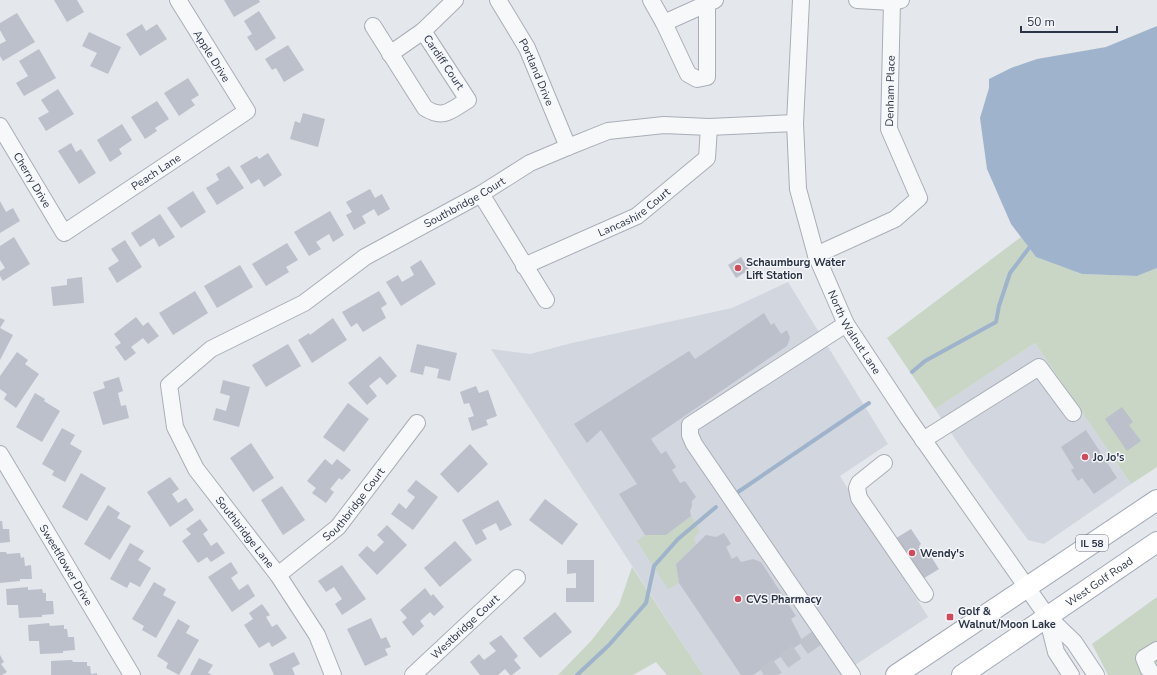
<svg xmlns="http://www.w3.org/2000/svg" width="1157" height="675" viewBox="0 0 1157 675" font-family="'Nunito Sans',sans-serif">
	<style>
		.built { fill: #d2d6de }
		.green { fill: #c9d6c5 }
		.water { fill: #9fb4cc }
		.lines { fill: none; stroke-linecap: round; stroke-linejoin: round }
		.stream { stroke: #9fb4cc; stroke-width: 4 }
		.building { fill: #bbc0ca }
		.minor-tunnel { stroke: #bfc3cb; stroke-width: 16; stroke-dasharray: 16 8; stroke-linecap: butt }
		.minor-casing { stroke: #a9aeb7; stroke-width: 18 }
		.major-casing { stroke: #a3abb8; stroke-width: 22 }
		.minor { stroke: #f7f8fa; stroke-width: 16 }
		.major { stroke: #fff; stroke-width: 20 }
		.poi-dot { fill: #d1495b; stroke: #f4f6f9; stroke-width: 1.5 }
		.labels { text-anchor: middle; stroke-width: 3; stroke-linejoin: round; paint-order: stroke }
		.shield { fill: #f4f6f9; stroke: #676e7b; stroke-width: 1 }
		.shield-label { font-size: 10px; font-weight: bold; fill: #2b3445 }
		.street-label { font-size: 11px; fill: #2b3445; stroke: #f4f6f9 }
		.poi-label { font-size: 11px; font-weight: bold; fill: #2b3445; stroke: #f4f6f9; text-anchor: start }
	</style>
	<rect width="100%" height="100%" fill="#e4e7ec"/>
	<!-- built -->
	<g class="built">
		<path d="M788,282L888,444L840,476L928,617L840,675H703L491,349L530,354L572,343L732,308Z"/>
		<path d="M1035,343L1131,484L1044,544L1028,540L970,461L935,409Z"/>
	</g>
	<!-- green -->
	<g class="green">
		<path d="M1021,237L1036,257L1082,274L1137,276L1157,268V467L1131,484L1035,343L935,409L887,338Z"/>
		<path d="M691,516L700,531L694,538L696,544L676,564L679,583L668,589L637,541L645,535H666Z"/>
		<path d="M632,567L703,675H667L656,662L633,675H558L591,641L619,605Z"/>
		<path d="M1157,597V675H1108L1092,644Z"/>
	</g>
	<!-- water -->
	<path class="water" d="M1157,26V268L1137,276L1082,274L1036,257L1011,224L987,169L980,118L989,88V79L1011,68L1037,59L1106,47Z"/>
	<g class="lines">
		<!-- stream -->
		<g class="stream">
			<path d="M912,372L925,361L996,322L999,306L1010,273L1032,244"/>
			<path d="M738,492L869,403"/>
			<path d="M577,675L609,645L646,603L654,566L678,539L716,507"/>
		</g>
	</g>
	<!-- building -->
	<g class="building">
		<path d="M54,0H77L84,12L67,22Z"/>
		<path d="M224,0H259L260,2L234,17Z"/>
		<path d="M259,11L276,38L256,51L247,37L252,34L244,21Z"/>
		<path d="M17,13L35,42L3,61L0,56V44L6,41L0,30V23Z"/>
		<path d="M142,24L146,31L157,24L167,39L140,56L126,34Z"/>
		<path d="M89,32L121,47L108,74L90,66L97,53L82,46Z"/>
		<path d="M288,45L304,70L284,82L276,68L272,70L265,59Z"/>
		<path d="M39,49L56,78L24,96L16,83L28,76L19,61Z"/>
		<path d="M188,78L199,95L191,100L195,105L179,116L164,93Z"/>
		<path d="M58,89L74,114L46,131L38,118L49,112L41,100Z"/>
		<path d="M157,101L169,119L155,128L157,131L145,139L131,117Z"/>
		<path d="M303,113L325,119L318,147L290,139L295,121L300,123Z"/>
		<path d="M122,124L132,140L119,149L122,154L110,162L97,140Z"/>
		<path d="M71,143L76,152L81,149L96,173L79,184L58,151Z"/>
		<path d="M268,153L282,175L264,187L259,179L251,184L240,166L257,156L259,159Z"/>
		<path d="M229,166L244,188L217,205L206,188L219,180L216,174Z"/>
		<path d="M370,189L375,198L382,194L390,209L378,216L374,209L362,216L366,223L354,230L346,215L352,212L346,202Z"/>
		<path d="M193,191L206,212L181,228L167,208Z"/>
		<path d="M0,201L6,212L13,208L20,221L0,233Z"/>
		<path d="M330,211L344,235L333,242L329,234L316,242L321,249L309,256L294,232Z"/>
		<path d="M160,214L175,237L159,247L154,238L140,247L131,233Z"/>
		<path d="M14,237L30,264L3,281L0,276V271L5,268L0,260V246Z"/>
		<path d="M125,240L142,267L117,283L108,268L119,261L111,249Z"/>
		<path d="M287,243L298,260L286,267L289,272L266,286L252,264Z"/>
		<path d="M741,257L749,270L736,278L728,265Z"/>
		<path d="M421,260L436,284L401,306L386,282L398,275L402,282L414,275L410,267Z"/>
		<path d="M240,265L253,287L217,308L204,286Z"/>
		<path d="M82,277L84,303L53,306L51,287L67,285V279Z"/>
		<path d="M195,291L208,313L173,335L159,313Z"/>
		<path d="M379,291L387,304L381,308L386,318L363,332L357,323L351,327L342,312Z"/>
		<path d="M764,313L771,325L774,323L781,334L787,330L790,338L787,346L651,439L661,454L666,451L676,467L672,470L680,483L685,481L696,497L692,501V506L690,511L691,516L666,535H645L619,494L637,484L601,430L587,443L574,424L689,351L695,359Z"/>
		<path d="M136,317L143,326L148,322L159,336L148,344L143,338L131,347L136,353L125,361L115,347L121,343L114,334Z"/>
		<path d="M0,318L5,320L0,328L13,335L0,360Z"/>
		<path d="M333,318L347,340L312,363L298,340L309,333L310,335Z"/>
		<path d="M288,344L301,366L266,387L252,365Z"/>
		<path d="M417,344L457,353L450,381L437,378L439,369L425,366L423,375L410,372Z"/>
		<path d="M17,352L28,360L25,364L39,374L16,408L4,399L7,394L0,389V376Z"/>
		<path d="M380,356L397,376L387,385L380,377L369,386L377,396L367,405L348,383Z"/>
		<path d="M119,377L123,391L118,393L121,406L126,405L129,418L103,425L93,392L105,388L103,382Z"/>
		<path d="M223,380L250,387L239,427L213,420L216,408L226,411L230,396L220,393Z"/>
		<path d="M476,386L479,393L488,390L497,416L486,420L488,425L472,431L468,418L474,416L469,403L464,404L460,392Z"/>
		<path d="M35,393L45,399L44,401L60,411L42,442L16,427Z"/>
		<path d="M348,403L369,419L344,452L323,437Z"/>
		<path d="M1122,407L1133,422L1129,425L1141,441L1127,451L1105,419Z"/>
		<path d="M62,428L75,435L70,444L82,451L65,482L52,475L54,471L42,464Z"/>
		<path d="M1086,430L1117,478L1094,494L1082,478L1078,481L1071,470L1074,468L1061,447Z"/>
		<path d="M251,443L274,478L253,492L230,458Z"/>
		<path d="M470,444L488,464L458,493L440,474Z"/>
		<path d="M325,459L332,465L337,459L351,470L342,480L339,478L330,489L334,492L326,503L312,493L316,488L307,481Z"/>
		<path d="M81,473L106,488L87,521L62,507Z"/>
		<path d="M170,477L179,489L172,494L178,503L186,498L194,510L170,527L147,492Z"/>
		<path d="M416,480L438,497L413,530L391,514L399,503L406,509L415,497L407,491Z"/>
		<path d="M282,486L305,520L283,535L261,500Z"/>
		<path d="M545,499L578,524L562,545L529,520Z"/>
		<path d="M498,500L512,525L500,531L496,523L482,530L487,539L476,545L462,520Z"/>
		<path d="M108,505L120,513L117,518L131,526L110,560L84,544Z"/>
		<path d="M200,519L208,530L203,534L211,546L217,542L225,553L211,562L207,557L198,563L182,541L191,534L186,529Z"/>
		<path d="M0,521H2L3,529H9L10,542L0,543Z"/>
		<path d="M387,525L407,545L377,575L358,555L367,546L374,552L384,542L377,535Z"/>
		<path d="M911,529L921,544L919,546L924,554L928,552L939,569L921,580L893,540Z"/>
		<path d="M724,533L731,544L726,547L732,559L737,556L741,562L753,559L761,562L796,616L791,619L803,642L753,675H741L679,583L676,564L706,535L716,537Z"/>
		<path d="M455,541L472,560L440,587L424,568Z"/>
		<path d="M130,543L144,551L138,560L151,568L140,587L130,582L127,588L110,579Z"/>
		<path d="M0,552H6L7,554L20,553L21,558L24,557L25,566L31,565L32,579H20V581L0,583Z"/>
		<path d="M567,560H594V602H566V588H576V573L567,574Z"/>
		<path d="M231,562L238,573L231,578L239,590L248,584L255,596L232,612L208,577Z"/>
		<path d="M342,565L366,599L342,615L335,604L342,599L334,587L326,592L318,581Z"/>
		<path d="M154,582L166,589L163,595L176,602L156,638L142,630L144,626L132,619Z"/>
		<path d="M28,587V590L42,589L43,593H46V601H53L54,614L42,615V617L19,618L18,605H7L6,589Z"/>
		<path d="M425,588L431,596L433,594L444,607L434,616L430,612L420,621L424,626L413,636L402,622L407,618L400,610Z"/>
		<path d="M262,604L270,615L266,617L272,627L277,624L287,638L272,647L269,642L259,648L244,625L253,619L249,613Z"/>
		<path d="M555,612L572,632L540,658L523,638Z"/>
		<path d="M371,618L381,639L386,637L391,647L385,649L388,655L365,666L347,629Z"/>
		<path d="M178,619L190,626L186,633L199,640L179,675L166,668L168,663L157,656Z"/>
		<path d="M49,623L50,626L64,625V629H67L68,637H74L75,650L63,651V653L40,654L39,641H29L28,625Z"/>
		<path d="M501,635L518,656L514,660L521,668L512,675H510L505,669L498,675H480L470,662L479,654L484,660L496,651L489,643Z"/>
		<path d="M294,652L300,664L292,668L295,675H274L269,664Z"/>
		<path d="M0,655L4,662L1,664L7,672L2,675H0Z"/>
		<path d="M199,658L213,665L208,673L212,675H190Z"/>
		<path d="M72,660L73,662H87V666H90L91,674L97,673V675H51V661Z"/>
	</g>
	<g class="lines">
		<!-- minor-tunnel -->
		<path class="minor-tunnel" d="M764,675L824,633"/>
		<defs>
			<g id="minor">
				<path id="s1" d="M498,0L527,48L568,147"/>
				<path d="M651,0L664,23L688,74L697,79L707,77V4"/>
				<path id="s2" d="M801,0L795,123L798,189L816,255L846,324L908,418L1047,616L1074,642L1096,675"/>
				<path d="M857,0L892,2L901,0"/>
				<path d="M664,23L715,0"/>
				<path d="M373,26L425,108C444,120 451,110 468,100L423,31"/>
				<path d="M390,54L423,31L455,0"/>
				<path id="s3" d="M0,126L64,233L247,111L178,0"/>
				<path d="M481,194L546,300"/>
				<path id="s4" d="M816,255L895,219L919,198L889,129L892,2"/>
				<path id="s5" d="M524,266L637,216L707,158L709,127"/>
				<path d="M846,324L690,425V435L694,444L852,675"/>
				<path d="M923,440L1039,367L1073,413"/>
				<path id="s6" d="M0,454L132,675"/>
				<path d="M884,463L859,483L857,488L859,498L925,594"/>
				<path id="s7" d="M278,575L338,527L417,423"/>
				<path d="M1047,616L1056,652L1071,675"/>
				<path id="s8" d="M333,675L317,635L278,575L196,469L175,427L169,385L211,349L304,303L365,257L481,194L530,163L568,147L608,131L664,125L709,127L795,123"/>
				<path id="s9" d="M413,675L517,578"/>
				<path d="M1153,675L1148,668L1144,658L1157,650"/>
			</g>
			<g id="major">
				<path d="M896,675L1157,500"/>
				<path id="s10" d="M962,675L1157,542"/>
			</g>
		</defs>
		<!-- minor casing -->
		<use href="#minor" class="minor-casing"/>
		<!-- major casing -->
		<use href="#major" class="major-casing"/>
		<!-- minor -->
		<use href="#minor" class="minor"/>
		<!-- major -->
		<use href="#major" class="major"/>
	</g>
	<!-- markers -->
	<g class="poi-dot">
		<circle cx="738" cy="268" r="4"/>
		<circle cx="1085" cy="457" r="4"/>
		<circle cx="912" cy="553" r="4"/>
		<circle cx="738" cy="599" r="4"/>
		<rect x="946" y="613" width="8" height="8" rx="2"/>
	</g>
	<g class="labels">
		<!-- shield labels -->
		<rect class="shield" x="1076" y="535" width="32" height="16" rx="3"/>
		<g class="shield-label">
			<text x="1092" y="547">IL 58</text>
		</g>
		<!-- street labels -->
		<g class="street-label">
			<text transform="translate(212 56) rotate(58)" y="4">Apple Drive</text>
			<text transform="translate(444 62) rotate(56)" y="4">Cardiff Court</text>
			<text dy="4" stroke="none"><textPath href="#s1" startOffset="82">Portland Drive</textPath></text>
			<text dy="4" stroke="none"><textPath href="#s4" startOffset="232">Denham Place</textPath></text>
			<text dy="4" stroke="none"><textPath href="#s3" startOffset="235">Peach Lane</textPath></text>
			<text dy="4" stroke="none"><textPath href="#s3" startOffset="63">Cherry Drive</textPath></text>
			<text dy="4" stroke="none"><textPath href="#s8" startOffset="687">Southbridge Court</textPath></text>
			<text dy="4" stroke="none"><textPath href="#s5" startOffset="123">Lancashire Court</textPath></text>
			<text dy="4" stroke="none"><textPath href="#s2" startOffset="344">North Walnut Lane</textPath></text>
			<text dy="4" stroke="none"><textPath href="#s7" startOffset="104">Southbridge Court</textPath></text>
			<text transform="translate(245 532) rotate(52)" y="4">Southbridge Lane</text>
			<text dy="4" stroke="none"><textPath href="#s6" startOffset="129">Sweetflower Drive</textPath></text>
			<text dy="4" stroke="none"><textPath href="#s10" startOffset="166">West Golf Road</textPath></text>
			<text dy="4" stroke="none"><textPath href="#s9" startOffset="71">Westbridge Court</textPath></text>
		</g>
		<!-- poi labels -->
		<g class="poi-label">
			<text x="746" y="266">Schaumburg Water<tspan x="746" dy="13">Lift Station</tspan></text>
			<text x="1093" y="461">Jo Jo's</text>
			<text x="920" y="557">Wendy's</text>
			<text x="746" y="603">CVS Pharmacy</text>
			<text x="958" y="615">Golf &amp;<tspan x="958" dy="13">Walnut/Moon Lake</tspan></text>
		</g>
	</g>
	<!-- scale -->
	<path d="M1021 26v6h96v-6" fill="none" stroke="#2b3445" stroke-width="2"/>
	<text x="1027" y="26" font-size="12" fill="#2b3445" stroke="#f4f6f9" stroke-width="3" paint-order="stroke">50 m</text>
</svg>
